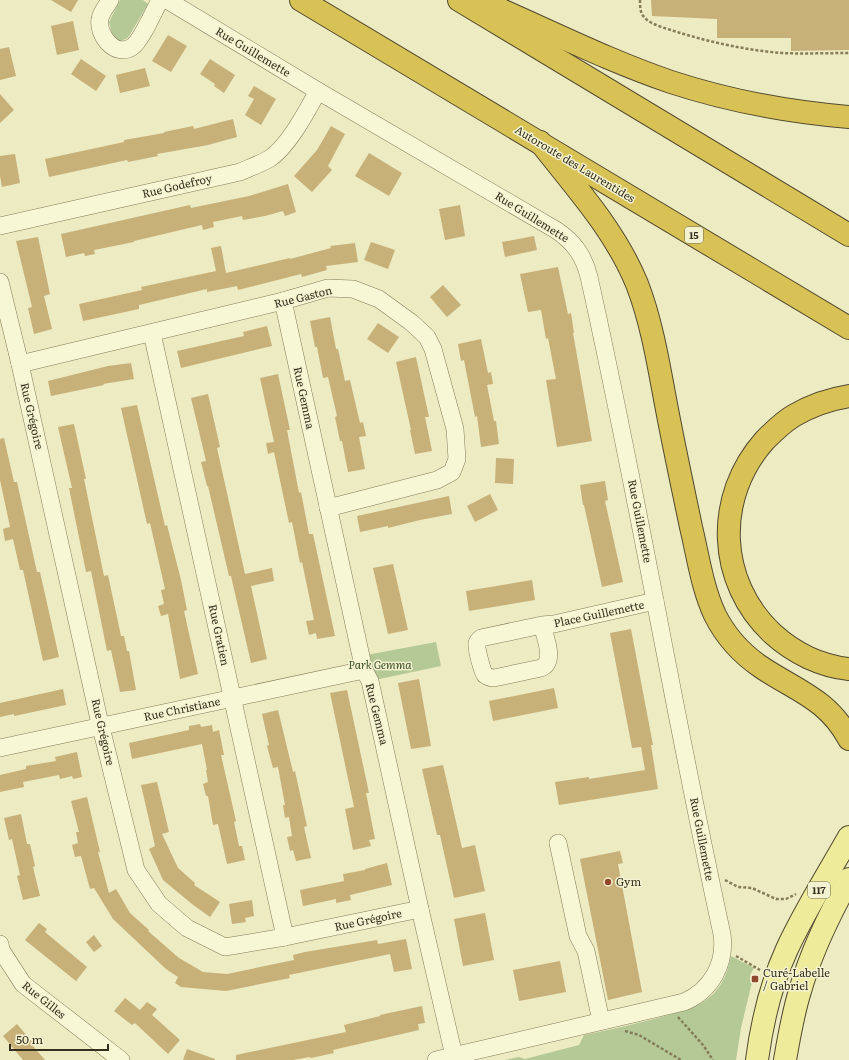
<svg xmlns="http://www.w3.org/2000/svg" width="849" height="1060" viewBox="0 0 849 1060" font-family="Literata,serif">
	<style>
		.green { fill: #b5c997 }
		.building { fill: #c8b079 }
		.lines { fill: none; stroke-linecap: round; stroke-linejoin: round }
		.minor-casing { stroke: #857c5a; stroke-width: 18 }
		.major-casing { stroke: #52492e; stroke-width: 24 }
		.highway-casing { stroke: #52492e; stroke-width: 24 }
		.path { stroke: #857c5a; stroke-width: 2.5; stroke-dasharray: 3 2; stroke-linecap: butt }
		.minor { stroke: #f7f6d5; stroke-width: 17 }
		.major { stroke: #eeeb9b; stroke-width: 22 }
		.highway { stroke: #d8c256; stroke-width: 22 }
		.poi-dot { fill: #91472d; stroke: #f4f3d1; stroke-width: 1.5 }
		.labels { text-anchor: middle; stroke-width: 3; stroke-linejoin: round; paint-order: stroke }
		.shield { fill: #f4f3d1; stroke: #6e6a54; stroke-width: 1 }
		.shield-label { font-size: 10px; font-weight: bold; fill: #352f1e }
		.street-label { font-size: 11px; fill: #352f1e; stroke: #f4f3d1 }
		.park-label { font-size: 11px; font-style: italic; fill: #3a5125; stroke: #f4f3d1 }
		.poi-label { font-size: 11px; fill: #352f1e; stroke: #f4f3d1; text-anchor: start }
	</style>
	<rect width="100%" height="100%" fill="#ecebc2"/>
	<!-- green -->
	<g class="green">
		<path d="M120,0H143L148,4L129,36L126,39L118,41L113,37L109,22Z"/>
		<path d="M436,642L441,666L370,681L361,656Z"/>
		<path d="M731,956L754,968L750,975L753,978L741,1028L736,1060H505L519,1057L525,1059L579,1045L584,1035C608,1030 631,1025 654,1019C695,1008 722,1003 731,956Z"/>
	</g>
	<!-- building -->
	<g class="building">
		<path d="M51,0H78L71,12Z"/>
		<path d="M651,0H849V50L791,51V38H717V19L652,16Z"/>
		<path d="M73,21L79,50L57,55L51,26Z"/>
		<path d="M168,35L187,46L171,72L152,61Z"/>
		<path d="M9,47L16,76L0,80V49Z"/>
		<path d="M81,59L106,76L96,91L71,74Z"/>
		<path d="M210,59L235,75L224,93L214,86L215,84L200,74Z"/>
		<path d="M145,68L150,86L120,93L116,75Z"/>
		<path d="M254,86L276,99L261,125L245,115L254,99L248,96Z"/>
		<path d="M0,94L14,110L0,123Z"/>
		<path d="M233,119L237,137L208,145L157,154L158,156L128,162L127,160L49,177L45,159L124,142V140L164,133V132L193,126L194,129Z"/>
		<path d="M331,126L345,134L328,166L332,170L312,192L294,176L317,150Z"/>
		<path d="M369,153L402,173L389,196L355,176Z"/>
		<path d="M15,154L20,183L2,187L0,176V156Z"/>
		<path d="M288,184L296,212L285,216L283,211L265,216L243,220L242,216L213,222L214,227L203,230L202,225L134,241V242L94,250L95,254L85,256L84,253L66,257L61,234L190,205L191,208L249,196Z"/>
		<path d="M460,205L465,236L445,240L439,209Z"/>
		<path d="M534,236L537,250L505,257L502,242Z"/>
		<path d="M38,237L50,294L44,296L52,329L34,334L28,308L32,307L16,241Z"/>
		<path d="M371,242L395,250L388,269L364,260Z"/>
		<path d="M355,243L358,262L326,266L327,270L302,277L301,274L238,290L237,286L207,292V289L139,305V309L83,321L79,304L142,290L141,287L216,271L211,248L221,246L226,273L290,258V259L331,248L330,246Z"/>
		<path d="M558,267L568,314L571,313L574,333H573L592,441L557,447L546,380L556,379L548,338L546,339L541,310L528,312L520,274Z"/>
		<path d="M443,285L461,305L447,317L430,297Z"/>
		<path d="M330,317L336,349H338L345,381L350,380L360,423L363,422L366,436L359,437L365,469L348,472L342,441H340L335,417L337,416L328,377L323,378L317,347H315L310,321Z"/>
		<path d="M378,323L399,337L388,353L367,339Z"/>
		<path d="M267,326L272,346L181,368L177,351L244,336L243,332Z"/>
		<path d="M481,339L488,373L491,372L493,384L487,385L494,421H496L499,444L481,447L477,416L475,417L464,360L461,361L458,344Z"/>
		<path d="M416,357L429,417H425L432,451L415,454L410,430H411L396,362Z"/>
		<path d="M131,363L134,379L103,384L104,385L51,396L48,381L108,366Z"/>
		<path d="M278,374L290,430H287L299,493L301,492L309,534H313L335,636L317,639L316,633L309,635L306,621L314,620L302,562L300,563L292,522L289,523L274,452L268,454L266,443L274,442L260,378Z"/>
		<path d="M208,394L220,447L217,448L245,574L272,568L274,581L251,586L267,659L251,663L231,576H229L208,486H207L201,462L206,461L191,398Z"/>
		<path d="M137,405L165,526L167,525L181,580L187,610L184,611L198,674L180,679L168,614L161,616L158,606L164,604L161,590L165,589L150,523L147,524L121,408Z"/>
		<path d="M74,424L86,479H84L104,576L108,575L121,636H124L127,651H129L136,690L120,692L111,650L107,651L91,571L86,572L69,488H72L58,427Z"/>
		<path d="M4,438L14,482H17L37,572H40L59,657L43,661L23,570H20L13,539L5,541L3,529L10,527L0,480V439Z"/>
		<path d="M496,458L514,459L513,484L495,483Z"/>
		<path d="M605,481L608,500L605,501L623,582L602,587L584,505H583L580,485Z"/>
		<path d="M490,494L498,510L475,522L467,506Z"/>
		<path d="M449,496L452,514L420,520L388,528V526L360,532L357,516Z"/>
		<path d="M393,564L408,630L388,634L373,568Z"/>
		<path d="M532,580L535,600L469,611L466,591Z"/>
		<path d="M631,629L653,745H651L658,789L559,805L555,782L589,777V779L645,770L641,747L632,748L610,633Z"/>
		<path d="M419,679L431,746L411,749L398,683Z"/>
		<path d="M554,688L558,708L493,721L489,701Z"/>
		<path d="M63,689L66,705L14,716V714L0,717V703Z"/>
		<path d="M347,690L369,793H366L375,839L369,840L371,846L353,850L345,809L354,807L330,693Z"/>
		<path d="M278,710L293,772L295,771L307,826L304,827L311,858L296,861L293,850L290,851L287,837L292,836L289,817L285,818L283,805H285L278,767L273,768L267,746L269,745L262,714Z"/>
		<path d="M200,724L201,727L212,725L213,732L219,730L224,755H221L236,821L234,822L239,846H242L245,860L227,864L218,824L213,825L208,796H206L203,784L208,782L206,770H207L202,744L132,759L129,743L189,730V726Z"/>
		<path d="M77,752L82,777L73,779L72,776L60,779L59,775L23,782L24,787L0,792V775L26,769V766L56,761L55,757Z"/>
		<path d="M443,765L462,848L475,845L485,891L454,898L440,835H437L422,769Z"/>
		<path d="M157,782L169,832L162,834L178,868L195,883L194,885L220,902L210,917L192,904L163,880L149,849L155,846L141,785Z"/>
		<path d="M87,797L100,852H98L109,893L116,889L130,913L149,930L148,931L179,958L203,972L227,974L294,960L293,955L305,952L377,940L378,944L406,939L412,969L394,972L390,954L289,975L290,978L226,991L181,987L175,983L178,977L166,969L113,919L94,888L90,889L81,856L75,857L72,845L78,843L76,832H79L71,801Z"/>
		<path d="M21,814L27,844H30L35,866L33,867L40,896L23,900L17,876L20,875L12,839L9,840L4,818Z"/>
		<path d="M620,851L623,863L618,864L642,992L608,1000L580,859Z"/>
		<path d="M387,863L392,885L350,895L351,900L336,903V899L303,906L300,890L344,881L343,874L365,870V869Z"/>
		<path d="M252,900L254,916L245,918L246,922L232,924L229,904Z"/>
		<path d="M485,913L494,960L463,966L454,919Z"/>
		<path d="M39,923L47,929L45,932L87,967L76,981L25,940Z"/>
		<path d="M94,935L102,946L94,952L86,942Z"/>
		<path d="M560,961L566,992L519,1001L513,970Z"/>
		<path d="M125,998L140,1010L147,1002L157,1009L152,1015L180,1040L168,1054L135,1023L132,1025L114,1011Z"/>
		<path d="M422,1006L425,1023L418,1024L419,1030L333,1050L334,1053L311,1058L310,1057L293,1060H236V1055L346,1032L344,1025L380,1016V1015Z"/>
		<path d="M17,1024L34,1044L32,1045L45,1060H23L3,1036Z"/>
		<path d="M187,1049L215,1059V1060H183Z"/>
	</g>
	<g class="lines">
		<defs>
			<g id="minor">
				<path d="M110,0C107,6 101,12 100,19C97,35 115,58 132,47C141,41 154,11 160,0"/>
				<path d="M167,0L318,91L556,230C574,242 584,256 589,277C638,495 674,715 722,934C726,963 712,990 684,1002L436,1060"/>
				<path d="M0,226L240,172C249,168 260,164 269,159C288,147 307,111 318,91"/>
				<path d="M0,282L20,364L98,715L136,870L159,904L187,928L225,947L285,937L420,909"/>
				<path d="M283,301L364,670L370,681L420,909L454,1056"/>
				<path d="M152,333L285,937"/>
				<path d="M20,364L283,301L328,288L353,289L379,299L412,323L427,337L433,349L455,429L457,459L452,472L437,480L328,508"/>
				<path d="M542,625C545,637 556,662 541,668L494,678C490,678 488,677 485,675C482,671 476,648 477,643C478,640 479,640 481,638L542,625L554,624L655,601"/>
				<path d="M0,748L364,670"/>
				<path d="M558,843L578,936L586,951L601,1021"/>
				<path d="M0,944L1,950L23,984L121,1060"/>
			</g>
			<g id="major">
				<path d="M757,1060C762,1022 771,984 787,949C805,910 828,874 849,837"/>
				<path d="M785,1060C789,1037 793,1013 800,991C811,952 829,915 849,879"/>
			</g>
			<g id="highway">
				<path d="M301,0L849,328"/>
				<path d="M459,0L849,235"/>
				<path d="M490,5C550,31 609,61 671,82C729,101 789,112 849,117"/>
				<path d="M540,142C575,187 615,230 637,284C651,320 658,361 665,399C673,442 682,484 691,527C698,556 702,587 715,615C725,635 742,654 761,667C795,690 828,699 849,739"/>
				<path d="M849,396C830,399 812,405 795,415C784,421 774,431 765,440C714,497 717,582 773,634C794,653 821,666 849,669"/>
			</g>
		</defs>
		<!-- minor casing -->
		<use href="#minor" class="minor-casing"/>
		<!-- major casing -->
		<use href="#major" class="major-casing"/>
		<!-- highway casing -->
		<use href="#highway" class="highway-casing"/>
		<!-- path -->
		<g class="path">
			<path d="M640,0C640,6 640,13 644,17C651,25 665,28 674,31C709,42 745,50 782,53C804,54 827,53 849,53"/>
			<path d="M725,880L738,887L752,888L776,899H786L796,894"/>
			<path d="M736,956L760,970"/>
			<path d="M678,1017L703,1045L713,1060"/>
			<path d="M625,1031L639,1035L681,1060"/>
		</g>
		<!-- minor -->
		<use href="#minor" class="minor"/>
		<!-- major -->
		<use href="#major" class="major"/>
		<!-- highway -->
		<use href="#highway" class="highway"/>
	</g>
	<!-- markers -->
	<g class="poi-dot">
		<circle cx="608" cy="882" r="4"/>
		<rect x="751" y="975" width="8" height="8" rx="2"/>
	</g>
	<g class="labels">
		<!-- shield labels -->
		<g class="shield">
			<rect x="685" y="227" width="18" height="16" rx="3"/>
			<rect x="808" y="882" width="22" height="16" rx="3"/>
		</g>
		<g class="shield-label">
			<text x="694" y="239">15</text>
			<text x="819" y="894">117</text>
		</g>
		<!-- street labels -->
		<g class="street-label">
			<text transform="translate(253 52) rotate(31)" y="4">Rue Guillemette</text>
			<text transform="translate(575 164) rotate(31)" y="4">Autoroute des Laurentides</text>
			<text transform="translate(177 186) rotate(-13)" y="4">Rue Godefroy</text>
			<text transform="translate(532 217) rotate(32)" y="4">Rue Guillemette</text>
			<text transform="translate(303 297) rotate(-14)" y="4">Rue Gaston</text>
			<text transform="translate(304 398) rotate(78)" y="4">Rue Gemma</text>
			<text transform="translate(32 416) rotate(77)" y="4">Rue Grégoire</text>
			<text transform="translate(640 521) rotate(79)" y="4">Rue Guillemette</text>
			<text transform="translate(599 614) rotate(-12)" y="4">Place Guillemette</text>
			<text transform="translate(219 635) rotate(78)" y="4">Rue Gratien</text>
			<text transform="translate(182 709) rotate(-12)" y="4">Rue Christiane</text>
			<text transform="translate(377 714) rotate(76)" y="4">Rue Gemma</text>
			<text transform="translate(103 732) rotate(77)" y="4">Rue Grégoire</text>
			<text transform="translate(702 839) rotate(79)" y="4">Rue Guillemette</text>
			<text transform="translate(368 920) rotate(-12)" y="4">Rue Grégoire</text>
			<text transform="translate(44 1000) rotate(39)" y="4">Rue Gilles</text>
		</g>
		<!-- park labels -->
		<g class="park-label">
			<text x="380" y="669">Park Gemma</text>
		</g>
		<!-- poi labels -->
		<g class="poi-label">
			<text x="616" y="886">Gym</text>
			<text x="763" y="977">Curé-Labelle<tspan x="763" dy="13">/ Gabriel</tspan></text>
		</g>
	</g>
	<!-- scale -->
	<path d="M10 1044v6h98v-6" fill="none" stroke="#352f1e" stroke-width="2"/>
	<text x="16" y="1044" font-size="12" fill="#352f1e" stroke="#f4f3d1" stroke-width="3" paint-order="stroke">50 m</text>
</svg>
